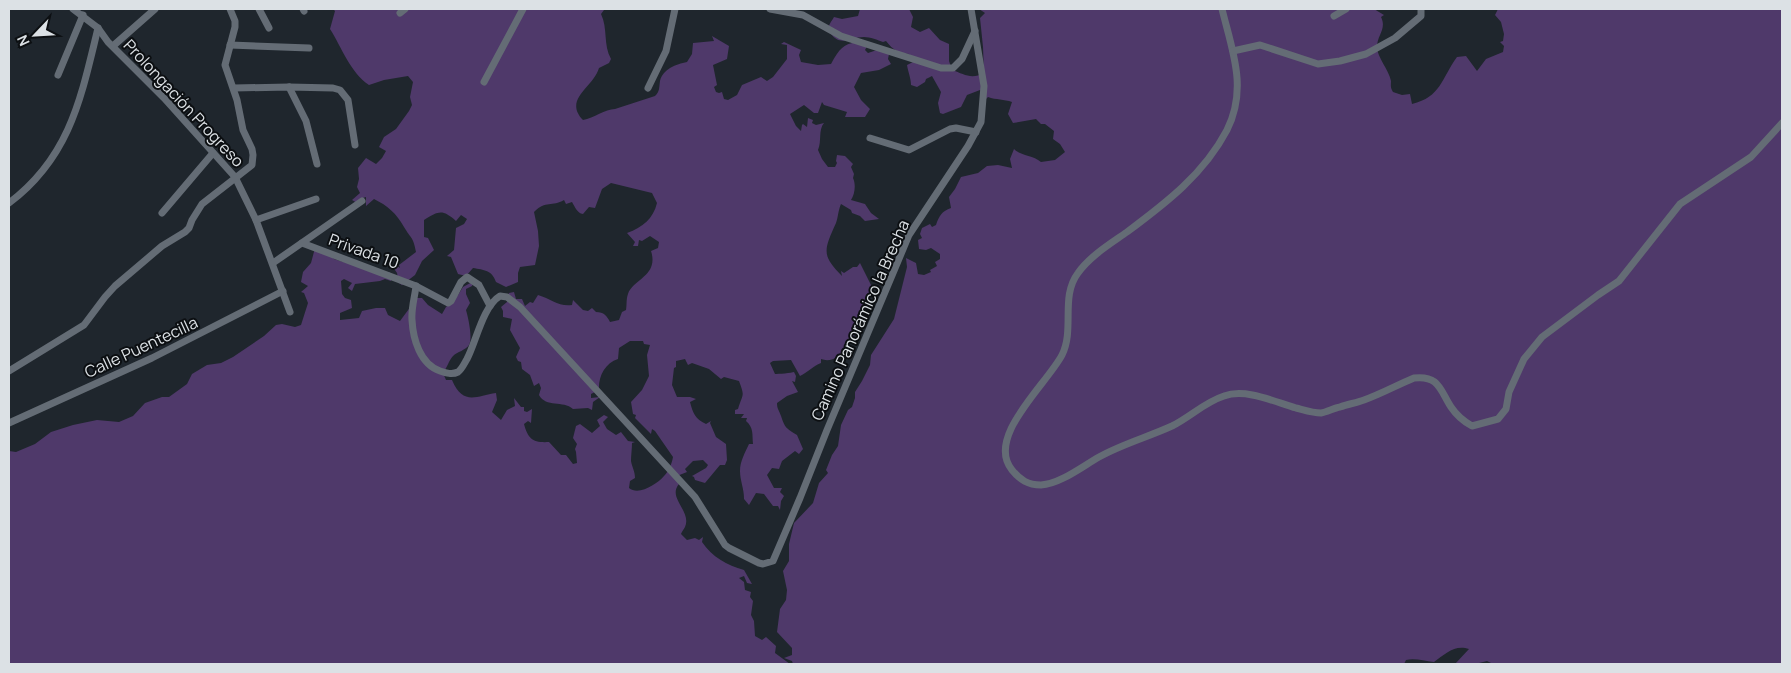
<svg xmlns="http://www.w3.org/2000/svg" width="1791" height="673" viewBox="0 0 1791 673" font-family="Manrope,sans-serif">
	<style>
		.green { fill: #4f396a }
		.lines { fill: none; stroke-linecap: round; stroke-linejoin: round }
		.minor { stroke: #646c75; stroke-width: 7 }
		.labels { text-anchor: middle; stroke-width: 4; stroke-linejoin: round; paint-order: stroke }
		.street-label { font-size: 16px; fill: #dce1e5; stroke: #0c0f12 }
	</style>
	<rect width="100%" height="100%" fill="#1f262d"/>
	<!-- green -->
	<g class="green">
		<path d="M333,9H617L604,10L601,14C608,28 603,45 611,59L609,63L599,68C593,88 563,99 583,120C594,118 605,109 615,109L655,96C660,91 659,87 660,81C663,69 676,64 687,62L692,54L693,43L714,41L712,36L729,46L727,59L713,65L717,85L714,87L716,92L719,93L722,92L724,99L728,100L737,95L742,85L761,77L767,81L773,77L787,59V45L781,44L784,42L801,50L799,55L801,62L818,65L831,64C841,46 846,40 868,44L865,50L868,53L877,50L889,54L888,59L891,64L879,70L861,73L854,87L861,100L870,109L865,117H845L847,112L824,105L822,102L818,113H814L804,105L790,114L796,126L801,131L802,125L803,124L807,127L808,118L813,120L812,123L816,125L824,123C818,130 822,141 818,150L822,159L828,167H835L837,163L836,161L837,155L845,156L853,164L851,167L854,174L853,178C856,184 855,194 851,200L865,204L871,213L879,219L865,221L860,216L852,213L851,210L841,204C838,211 838,218 836,223C824,250 821,255 842,276L841,271L844,273L853,267H857L860,263L872,287C867,301 858,318 858,332L855,333C851,346 837,365 821,359V363C813,366 808,372 800,376L791,360L773,361L770,363L775,374C778,374 792,373 794,372L796,376L795,382L792,381L798,392L787,396L777,403C777,409 779,410 781,416C785,428 786,428 797,435L803,449L799,454L795,451L782,461L779,469L772,468L767,475L774,488H782L780,492L784,496L781,501L780,510L778,506H773L764,494L756,493L749,505L744,499C744,488 740,481 740,471C740,461 745,453 749,444H753C752,434 754,428 746,421L747,418H741L744,414H735V410L738,409C743,393 745,397 739,381L724,377L721,379L709,369L692,363L688,365L685,359L676,361V367L674,368L672,385L677,397H690L696,399L690,402C693,413 695,419 706,424L711,421L710,423L716,437L726,444L727,460L725,465H720L705,483L695,480L694,477L692,476L706,468L708,465L703,460L693,461L685,469L687,472L677,476L679,484C667,498 692,511 685,527C684,529 682,531 681,534L687,540L695,538L699,540L703,537L702,542C712,557 727,565 744,570L752,584L747,583L744,576L739,578L744,582L745,590L751,592L750,597L753,601L751,615L754,621L755,636L762,640L766,637L776,646L775,653L790,664H9V451L16,452L35,444L51,432L73,425L97,420L119,422L133,416L145,403L162,397H169L187,384L192,374L207,365L221,363L233,357L264,336L276,325L282,324L295,327L301,325L308,303L304,293L301,292L308,286L301,282L303,272L311,263L315,248L328,252L334,259L340,261L385,273L389,272L392,275L391,281L385,279L380,281L355,284L352,291L348,288L352,283L344,279L341,281L342,294L345,298L351,300L352,308L340,313V320L359,318L362,311L376,308H385L388,315L400,321L417,298H422L428,305L442,314L446,307L458,295L463,287L474,281L472,286L466,289V294L470,303L466,310C468,317 473,338 469,345C466,350 457,352 453,356C449,360 447,368 443,373L446,380H452C463,406 476,396 496,393L497,400L492,412L501,420L507,410L515,406L514,398L521,407H524V411L527,412L532,409L531,423L528,421L524,424C528,439 533,443 549,442L561,455H566L573,464L577,463L576,452L575,449L577,444L573,438L576,426L580,424L592,433L600,426L597,420L604,415L608,417L603,422L607,429L616,435L621,432L628,441L635,442L632,443C632,449 631,455 631,461C632,467 635,471 635,478L630,481L629,488C639,496 657,484 664,476C669,471 672,463 673,457L655,431L652,429L651,434L635,418L636,415L633,414L631,402L642,390L649,376L647,355L650,345L644,344L643,341H630L619,348L618,359C605,363 598,377 599,390L591,394V398L600,397L593,402L592,410L588,408L573,409C563,400 546,408 539,395L541,388L539,383L534,386L530,375L522,369L521,362L518,361L516,357L520,348L510,330L512,319L503,317V311L501,307L507,302L509,293L514,292L516,299H522L525,306L530,302L533,303L538,295C551,299 559,307 572,305L573,300L583,310L588,311L592,308L596,312C604,312 607,316 610,322L619,320L622,312L626,310C627,305 626,299 628,294C633,279 659,276 651,251L658,248L659,242L650,236L642,241L639,240L638,246H633L635,242L627,233C643,227 653,219 657,203L652,193L611,183L602,189L595,208L589,207L583,214C577,213 575,207 572,202L566,204L564,200C552,207 546,200 534,212L538,231L539,246L535,265L520,267L518,273V282L506,287L496,282C492,270 484,270 473,268L466,276L458,274L451,257L447,256L454,250L456,228L464,224L467,219L461,215L456,221C442,209 439,211 424,220V237L428,238L434,250L422,261L415,275L402,285L399,283L397,273L393,267L396,265L400,268L399,265L416,252C413,236 411,239 404,227C396,213 388,206 374,199L366,206V197L360,199L357,203L352,200L360,193L357,187L359,179L358,168L366,158L376,164L382,158L386,151L379,147L384,137L396,129L409,111L412,105L410,97L413,82L408,76L384,80L369,85C350,72 342,48 330,29L335,11Z"/>
		<path d="M860,9H909L913,17L911,27L920,32L929,28L940,40L949,44V61L952,70C964,74 971,80 984,73L983,47L980,18L985,13L979,9H1367L1368,10L1374,9L1384,15L1381,17C1387,29 1377,35 1377,47C1377,57 1389,70 1391,81C1391,85 1390,87 1393,92L1402,95L1410,94L1412,104C1441,97 1441,79 1457,57L1466,56L1477,71L1486,59L1503,52L1504,46L1500,42L1503,41L1504,34L1501,22L1495,15L1498,9H1782V664H1493L1487,661L1475,664H1455L1469,649C1455,644 1445,654 1434,662C1424,661 1415,658 1406,660L1404,664H793L792,661L784,658L792,655V648L777,632L780,609L786,600L787,590L783,571L789,561V544L794,523L813,503L819,483L828,473L826,470L832,455L838,446L841,425L848,410L852,407L855,398V392L862,381L870,365L871,355L894,319L907,267L906,258L916,263L918,274L924,275L931,272L930,270L937,266L935,262L940,259V254L931,248L926,250L919,249L918,240L922,238L920,234L922,228L930,224L932,227L936,225C939,216 942,211 951,208L949,197L955,189L961,177L978,173L987,166L998,165L1012,168L1010,159L1014,149C1021,156 1033,155 1041,162L1055,160L1065,152L1060,144L1053,139L1054,131L1045,124H1041L1036,119L1013,123L1008,114L1012,102C1004,99 996,100 988,97L986,99L980,90L967,95L961,107L943,114L940,113L938,103L941,92L932,76L926,79L925,82L917,87L911,85C911,78 908,72 907,65L913,62L909,54C898,53 893,50 886,41L883,42C878,40 870,37 864,37C850,37 841,47 831,34C826,27 830,24 834,17L842,19L858,16Z"/>
	</g>
	<g class="lines">
		<!-- minor -->
		<g class="minor">
			<path d="M73,9L98,28L108,42L164,98L235,177L256,220L290,312"/>
			<path d="M259,9L269,28"/>
			<path d="M303,9L304,11"/>
			<path d="M770,9L803,15L841,36L941,68H953L962,59L975,31"/>
			<path d="M1222,9C1232,50 1248,88 1227,130C1204,174 1166,203 1127,232C1110,244 1090,256 1078,273C1060,297 1075,329 1062,355C1047,384 985,437 1012,470C1020,480 1028,485 1041,485C1060,484 1083,466 1099,457C1122,444 1148,437 1172,426C1190,417 1205,402 1224,396C1246,388 1275,402 1296,408C1304,410 1313,413 1321,413C1327,412 1334,408 1340,407C1348,404 1356,403 1364,400C1381,394 1397,385 1414,378C1439,375 1440,390 1451,407C1457,416 1463,421 1472,426L1498,419L1506,409L1509,392L1524,359L1542,337L1598,295L1619,281L1680,204L1751,157L1782,123"/>
			<path d="M400,13L405,9"/>
			<path d="M1334,16L1346,9"/>
			<path d="M230,45L309,48"/>
			<path d="M113,46L155,9"/>
			<path d="M1233,51L1260,45L1318,64L1340,61L1366,54L1395,38L1421,16V9"/>
			<path d="M58,75L83,15"/>
			<path d="M484,82L523,9"/>
			<path d="M289,87L306,121L317,164"/>
			<path d="M234,88L289,87L333,88L340,90L348,100L355,145"/>
			<path d="M648,88L666,51L675,9"/>
			<path d="M870,138L909,150L950,129L956,128L976,132"/>
			<path d="M9,203C70,157 81,98 98,28"/>
			<path d="M162,213L213,153"/>
			<path d="M256,220L316,199"/>
			<path d="M302,243L416,286L448,303L451,301L461,282L467,277L479,285L490,306"/>
			<path d="M273,263L362,201"/>
			<path d="M416,286C415,296 411,309 412,320C413,339 420,364 440,371C446,373 452,375 458,372C462,369 464,364 467,359C476,342 483,306 500,296L507,297L520,307L695,497L725,545L729,548L759,563L763,564L773,561L800,498L827,430L909,235L968,146L981,122L984,86L971,9"/>
			<path d="M9,371L84,325L105,297L115,286L162,246L185,232L189,228L192,220L202,204L252,165L253,155L252,149L243,130L237,100L225,65L235,27V21L230,9"/>
			<path d="M9,423L152,358L283,291"/>
		</g>
	</g>
	<g class="labels">
		<!-- street labels -->
		<g class="street-label">
			<text transform="translate(184 103) rotate(47)" y="6">Prolongación Progreso</text>
			<text transform="translate(364 251) rotate(20)" y="6">Privada 10</text>
			<text transform="translate(860 320) rotate(-66)" y="6">Camino Panorámico la Brecha</text>
			<text transform="translate(141 347) rotate(-25)" y="6">Calle Puentecilla</text>
		</g>
	</g>
	<!-- border -->
	<rect width="1791" height="673" fill="none" stroke="#dce1e5" stroke-width="20"/>
	<!-- north arrow -->
	<g transform="translate(35 35) rotate(245)" stroke="#0c0f12" stroke-width="4" paint-order="stroke">
	<path d="M0-4L9 19L0 12L-9 19Z" fill="#dce1e5"/>
	<text y="-8" font-size="14" font-weight="bold" text-anchor="middle" fill="#dce1e5">N</text>
	</g>
</svg>
